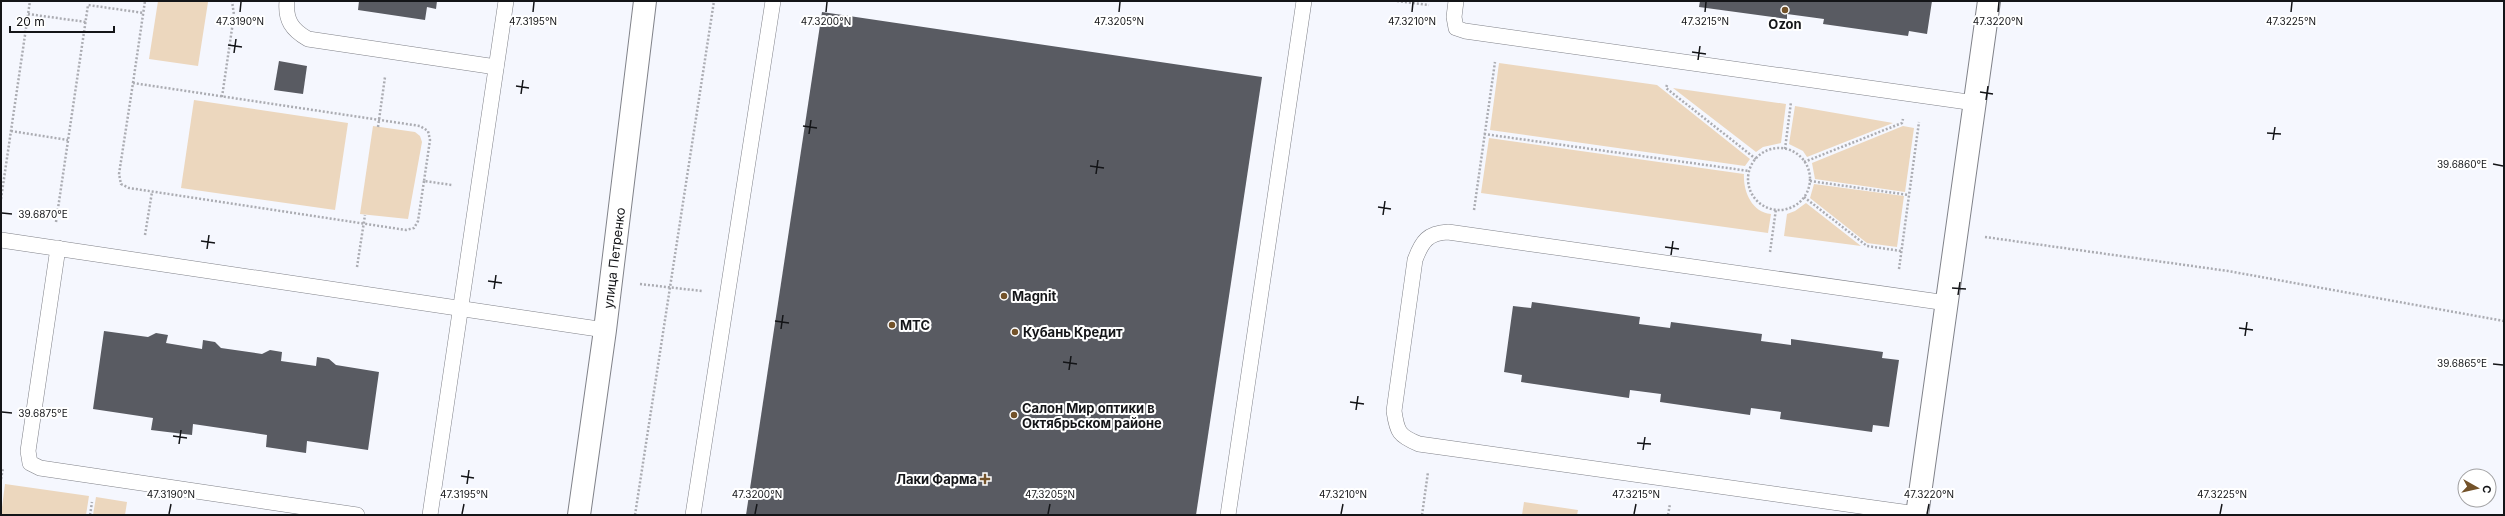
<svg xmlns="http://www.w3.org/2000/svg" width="2505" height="516" viewBox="0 0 2505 516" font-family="Inter,sans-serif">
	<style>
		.green { fill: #ecd7be }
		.building { fill: #595b62 }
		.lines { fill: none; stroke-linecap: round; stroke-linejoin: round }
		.lane-casing { stroke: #808289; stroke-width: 16 }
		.street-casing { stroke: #808289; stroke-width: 24 }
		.path { stroke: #abacb2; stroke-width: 2.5; stroke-dasharray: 2 2; stroke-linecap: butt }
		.lane { stroke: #fff; stroke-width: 15 }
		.street { stroke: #fff; stroke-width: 22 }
		.ticks { fill: none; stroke: #141518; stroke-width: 1.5 }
		.poi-dot { fill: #735229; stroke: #fff; stroke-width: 1.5 }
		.labels { text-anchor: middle; stroke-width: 4; stroke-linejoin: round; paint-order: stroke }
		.poi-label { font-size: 13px; font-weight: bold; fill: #141518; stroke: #fff; text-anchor: start }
		.street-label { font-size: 13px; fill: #141518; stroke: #fff }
		.ticks-label { font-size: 10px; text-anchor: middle; fill: #141518; stroke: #fff; stroke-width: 4; stroke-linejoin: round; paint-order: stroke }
	</style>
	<rect width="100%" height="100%" fill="#f5f7fe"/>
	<!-- green -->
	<g class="green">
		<path d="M158,1L208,2L198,66L149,59Z"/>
		<path d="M1499,63L1657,85L1750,159L1745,166L1490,130Z"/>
		<path d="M1673,88L1786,104L1781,143L1763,147L1756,152Z"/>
		<path d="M194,100L348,123L335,210L181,188Z"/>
		<path d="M1795,106L1893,123L1807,157L1803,151L1789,144Z"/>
		<path d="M373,126L415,132L420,136L422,142L408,219L360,214Z"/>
		<path d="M1903,126L1914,128L1905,192L1815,179L1812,163Z"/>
		<path d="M1489,138L1744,174C1743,190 1751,212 1771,214L1768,233L1481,193Z"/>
		<path d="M1814,184L1904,196L1897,247L1867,243L1810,198Z"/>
		<path d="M1806,203L1861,246L1784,236L1787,214L1795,211Z"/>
		<path d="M5,484L89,496L86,515H1Z"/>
		<path d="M96,497L127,502L125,515H93Z"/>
		<path d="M1524,502L1578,510L1577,515H1522Z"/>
	</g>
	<!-- building -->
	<g class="building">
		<path d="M359,1H437L436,9L427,7L425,20L358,10Z"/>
		<path d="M1700,1H1932L1927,34L1909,31L1908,36L1823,24L1824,19L1787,14V19L1699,7Z"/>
		<path d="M822,12L1262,77L1196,515H746Z"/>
		<path d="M279,61L307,66L303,94L274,90Z"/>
		<path d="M1532,302L1640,317L1639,324L1670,328L1671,322L1762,334L1761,341L1791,345V339L1883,352L1882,358L1899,360L1889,427L1873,425L1872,432L1780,419L1781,412L1751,408L1750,415L1660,402L1661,394L1630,390L1629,398L1521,382L1522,375L1504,372L1513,306L1531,308Z"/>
		<path d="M104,331L148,337L156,333L168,335L166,343L202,349L203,340L215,342L221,348L262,354L270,350L282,352L281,361L316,366L317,357L329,359L336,365L379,372L368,450L307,441L306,453L266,447L267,435L193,424L192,435L151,430L153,418L93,409Z"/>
	</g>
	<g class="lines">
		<defs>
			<g id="lane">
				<path d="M287,1C285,20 292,30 308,39L496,67"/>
				<path d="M1456,1L1454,17L1456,28L1465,31L1975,103"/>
				<path d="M1,240L605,330"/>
				<path d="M58,248L28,451L30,463L40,468L357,515"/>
				<path d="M1917,514L1419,444C1399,436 1397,432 1394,411L1415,260C1422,241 1428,233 1448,232L1947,303"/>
				<path d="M430,515L506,1"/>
				<path d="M693,515L773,1"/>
				<path d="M1228,515L1304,1"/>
			</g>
			<g id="street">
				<path d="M579,515L605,330L645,1"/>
				<path d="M1917,515L1989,1"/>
			</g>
		</defs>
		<!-- lane casing -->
		<use href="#lane" class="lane-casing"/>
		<!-- street casing -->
		<use href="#street" class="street-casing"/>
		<!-- path -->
		<g class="path">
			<path d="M1397,1L1429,5"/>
			<path d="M28,14L86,22"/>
			<path d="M133,83L145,1"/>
			<path d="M1667,85L1666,88L1756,159"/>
			<path d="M222,97L234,15L232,1"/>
			<path d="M378,127L385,77"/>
			<path d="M11,131L68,140"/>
			<path d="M1484,134L1749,171"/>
			<circle cx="1779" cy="179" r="31"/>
			<path d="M1785,149L1791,102"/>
			<path d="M1804,162L1902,123L1903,119"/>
			<path d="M424,181L418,221L414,228L406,230L129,188L121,184L119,174L133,83L420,126L428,131L430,140L424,181L452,185"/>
			<path d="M1810,181L1909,195"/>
			<path d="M1804,197L1867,246L1901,251"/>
			<path d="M1,199L30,1"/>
			<path d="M1474,210L1495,62"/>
			<path d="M56,222L88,5L144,13"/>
			<path d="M145,235L152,192"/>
			<path d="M1985,237L2228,271L2504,321"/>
			<path d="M1770,252L1776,209"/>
			<path d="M357,267L365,215"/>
			<path d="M1899,269L1919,122"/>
			<path d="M640,284L702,291"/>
			<path d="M1,479L3,468"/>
			<path d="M90,515L92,502"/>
			<path d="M635,515L714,1"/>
			<path d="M1422,515L1428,472"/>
			<path d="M1668,515L1670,504"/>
		</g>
		<!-- lane -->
		<use href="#lane" class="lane"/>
		<!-- street -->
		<use href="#street" class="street"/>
	</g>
	<!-- ticks -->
	<path class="ticks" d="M240,12L241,2M533,12L534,2M826,12L827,2M1119,12L1120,2M1412,12L1413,2M1705,12L1706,2M1998,12L1999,2M2291,12L2292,2M228,45L242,47M1692,52L1706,54M234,53L236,39M1698,60L1700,46M516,86L529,88M1980,92L1993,94M521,94L523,80M1986,100L1988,86M803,126L817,128M2267,133L2281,134M809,134L811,120M2273,140L2275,127M2493,164L2503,166M1090,166L1104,168M1096,174L1098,160M1378,207L1391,209M2,213L12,214M1383,215L1385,201M201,241L215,243M1665,247L1679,249M207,249L209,235M1671,255L1673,241M488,281L502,283M1952,288L1966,289M494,289L496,275M1958,295L1960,282M775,321L789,323M2239,328L2253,330M781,329L783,315M2245,336L2247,322M1063,362L1077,364M2493,364L2503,365M1069,370L1071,356M1350,402L1364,404M1356,410L1358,396M2,412L12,413M173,436L187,438M1637,443L1651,444M179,444L181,430M1643,450L1645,437M461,476L474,478M467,484L469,470M169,514L171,504M462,514L464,504M755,514L757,504M1048,514L1050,504M1341,514L1343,504M1634,514L1636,504M1927,514L1929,504M2220,514L2222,504"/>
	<!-- markers -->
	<g class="poi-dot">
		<circle cx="1785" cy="10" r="4"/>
		<circle cx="1004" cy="296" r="4"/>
		<circle cx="892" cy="325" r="4"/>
		<circle cx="1015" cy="332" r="4"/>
		<circle cx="1014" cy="415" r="4"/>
		<path d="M983 473h4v4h4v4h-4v4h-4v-4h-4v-4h4z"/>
	</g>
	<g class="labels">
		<!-- poi labels -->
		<g class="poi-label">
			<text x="1785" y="29" text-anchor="middle">Ozon</text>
			<text x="1012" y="301">Magnit</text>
			<text x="900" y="330">МТС</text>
			<text x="1023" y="337">Кубань Кредит</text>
			<text x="1022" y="413">Салон Мир оптики в<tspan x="1022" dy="15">Октябрьском районе</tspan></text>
			<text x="977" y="484" text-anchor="end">Лаки Фарма</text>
		</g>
		<!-- street labels -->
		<g class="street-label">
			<text transform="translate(614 258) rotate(-83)" y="5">улица Петренко</text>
		</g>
	</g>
	<g class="ticks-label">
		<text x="240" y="25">47.3190°N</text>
		<text x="533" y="25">47.3195°N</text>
		<text x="826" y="25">47.3200°N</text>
		<text x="1119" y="25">47.3205°N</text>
		<text x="1412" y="25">47.3210°N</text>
		<text x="1705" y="25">47.3215°N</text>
		<text x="1998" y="25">47.3220°N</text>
		<text x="2291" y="25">47.3225°N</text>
		<text x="2462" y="168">39.6860°E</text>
		<text x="43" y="218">39.6870°E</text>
		<text x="2462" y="367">39.6865°E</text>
		<text x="43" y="417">39.6875°E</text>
		<text x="171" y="498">47.3190°N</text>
		<text x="464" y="498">47.3195°N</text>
		<text x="757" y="498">47.3200°N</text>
		<text x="1050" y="498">47.3205°N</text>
		<text x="1343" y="498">47.3210°N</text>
		<text x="1636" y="498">47.3215°N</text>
		<text x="1929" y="498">47.3220°N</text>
		<text x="2222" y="498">47.3225°N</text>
	</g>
	<!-- border -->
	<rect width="2505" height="516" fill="none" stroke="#141518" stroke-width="4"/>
	<!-- north arrow -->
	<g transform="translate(2477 488) rotate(98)"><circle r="19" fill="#ffffff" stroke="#a1a1a3"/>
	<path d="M0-3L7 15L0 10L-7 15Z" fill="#735229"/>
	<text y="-6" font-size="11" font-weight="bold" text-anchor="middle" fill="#141518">С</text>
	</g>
	<!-- scale -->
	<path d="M10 26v6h104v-6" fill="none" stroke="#141518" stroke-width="2"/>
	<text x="16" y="26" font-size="12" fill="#141518" stroke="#ffffff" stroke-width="3" paint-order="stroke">20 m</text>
</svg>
